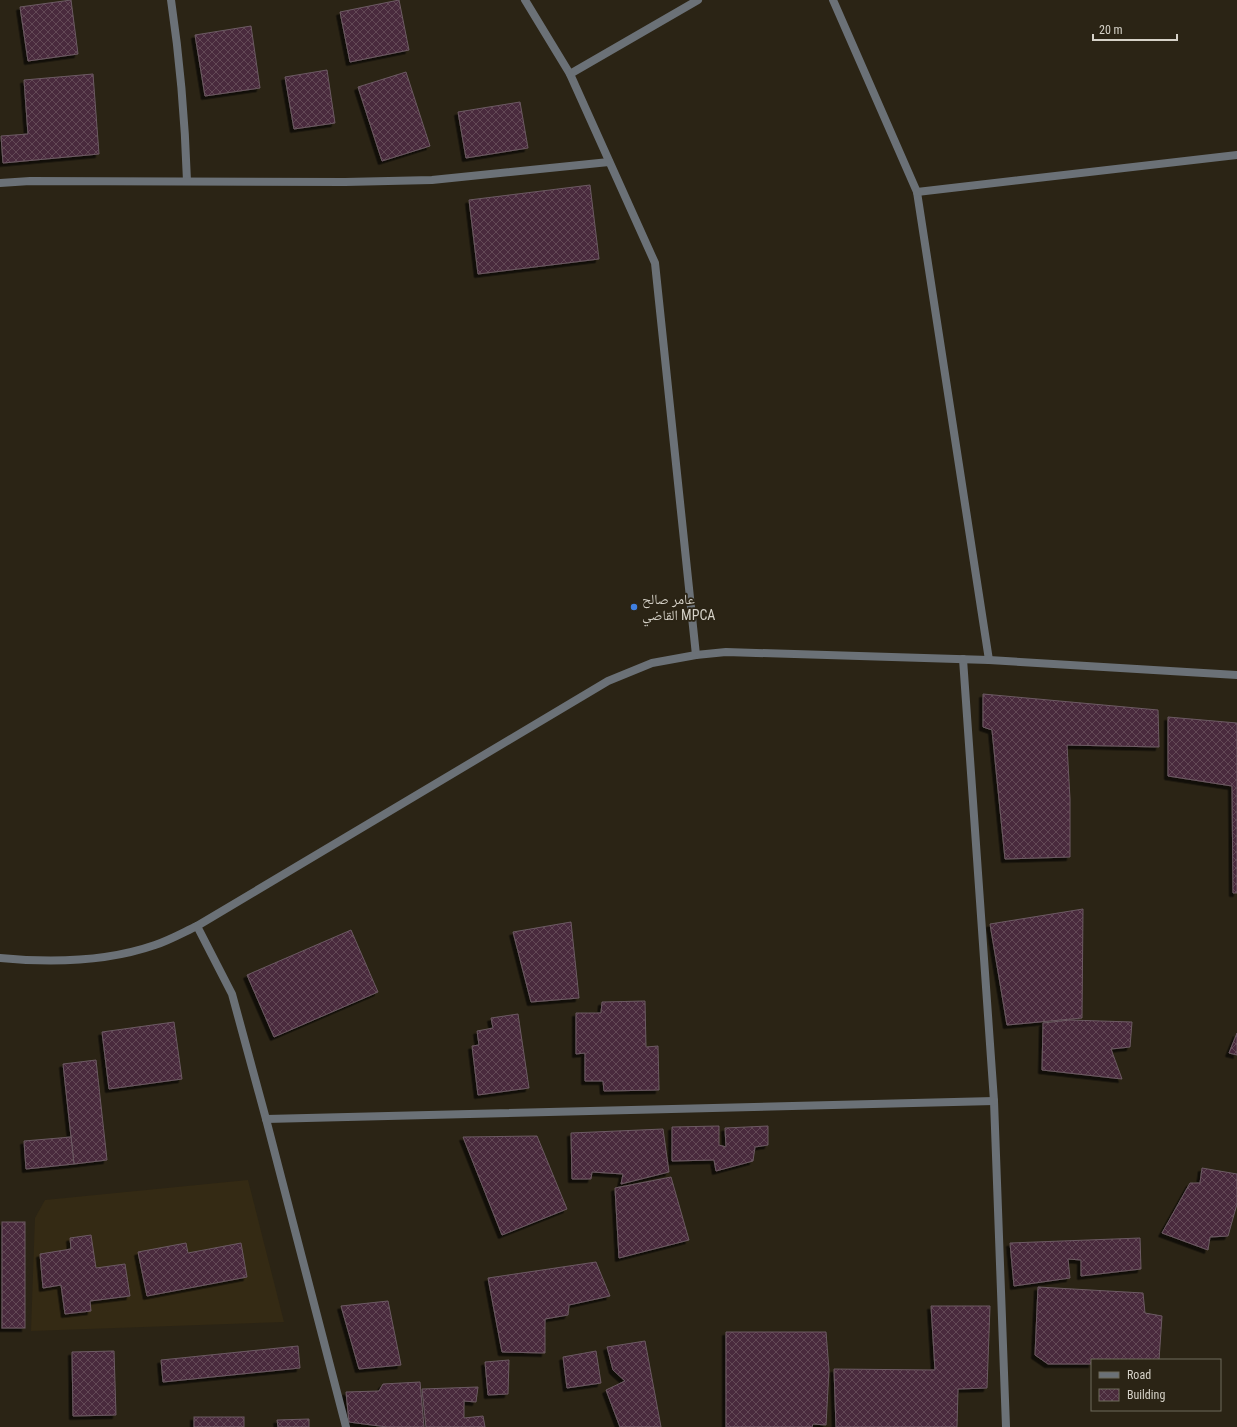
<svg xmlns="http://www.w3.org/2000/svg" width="1237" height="1427" viewBox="0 0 1237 1427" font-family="'Roboto Condensed','Noto Naskh Arabic',sans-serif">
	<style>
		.built { fill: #342a14 }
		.building { fill: url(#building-cross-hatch); stroke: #6c5a63; filter: url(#shadow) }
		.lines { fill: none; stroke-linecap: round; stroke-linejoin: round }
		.service { stroke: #6b7177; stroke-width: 8 }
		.minor { stroke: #6b7177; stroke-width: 8 }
		.tertiary { stroke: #6b7177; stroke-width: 8 }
		.shop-dot { fill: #3f7fe0; stroke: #2b2415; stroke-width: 1.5 }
		.labels { text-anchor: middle; stroke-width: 3.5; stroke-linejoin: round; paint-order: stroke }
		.poi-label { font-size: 14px; fill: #d6d2c8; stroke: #2b2415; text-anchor: start }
	</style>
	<defs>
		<pattern id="building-cross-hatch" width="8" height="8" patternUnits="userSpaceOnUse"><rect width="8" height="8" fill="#4a2b3c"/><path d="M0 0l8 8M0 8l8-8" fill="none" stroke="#634957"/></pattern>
		<filter id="shadow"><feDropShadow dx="-3.5" dy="3.5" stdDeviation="0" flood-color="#0009"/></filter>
	</defs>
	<rect width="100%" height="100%" fill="#2b2415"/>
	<!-- built -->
	<path class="built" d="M248,1180L284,1322L31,1331L35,1218L45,1200Z"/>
	<!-- building -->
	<g class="building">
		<path d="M71,0L78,54L28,61L20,7Z"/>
		<path d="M399,0L409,50L350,62L340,12Z"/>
		<path d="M251,26L260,88L205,96L195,35Z"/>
		<path d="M327,70L335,123L294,129L285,77Z"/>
		<path d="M406,72L430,146L382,161L358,87Z"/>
		<path d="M93,74L99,154L3,163L1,136L28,134L24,80Z"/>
		<path d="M520,102L528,148L466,158L458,112Z"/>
		<path d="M590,185L599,259L478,274L469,200Z"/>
		<path d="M983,694L1158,710L1159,747L1067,745L1070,799V857L1005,859L992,730L983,727Z"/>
		<path d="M1168,717L1237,723V893H1233L1232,786L1168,776Z"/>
		<path d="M1083,909L1082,1018L1007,1025L990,924Z"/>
		<path d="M571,922L579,998L531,1002L513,932Z"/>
		<path d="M351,930L378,992L274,1037L247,975Z"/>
		<path d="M645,1001L646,1047L658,1046L659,1090L604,1091L603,1081H585V1053L576,1054V1013H601L602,1002Z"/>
		<path d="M518,1014L529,1088L478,1095L472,1046L479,1045L477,1031L493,1028L491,1018Z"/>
		<path d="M1070,1020L1132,1022L1130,1047L1111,1049L1122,1079L1042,1070L1043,1023Z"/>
		<path d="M174,1022L182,1079L109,1089L102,1032Z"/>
		<path d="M1237,1033V1055L1229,1053Z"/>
		<path d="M96,1060L107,1160L74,1164L63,1064Z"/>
		<path d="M719,1126V1145L726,1147L725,1128L768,1126V1145L755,1147L753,1161L716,1171L714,1160L672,1161V1127Z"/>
		<path d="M663,1129L669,1172L621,1184L623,1174L592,1172L591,1179H572L571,1133Z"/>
		<path d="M537,1136L567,1209L502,1235L463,1137Z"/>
		<path d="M71,1137L74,1164L26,1169L24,1141Z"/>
		<path d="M1202,1168L1237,1174V1204L1228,1236L1210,1237L1208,1250L1162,1233L1190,1183H1200Z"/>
		<path d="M671,1177L689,1240L619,1258L615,1188Z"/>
		<rect x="2" y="1222" width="23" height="106"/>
		<path d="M91,1235L96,1268L125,1264L130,1296L90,1301L91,1311L65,1314L61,1285L43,1288L40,1254L71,1249L70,1238Z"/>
		<path d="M1140,1238L1141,1269L1081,1276V1260L1068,1259L1070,1278L1014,1286L1010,1243Z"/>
		<path d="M186,1243L188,1253L241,1243L247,1277L147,1296L138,1252Z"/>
		<path d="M596,1262L610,1296L569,1305L568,1315L545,1319V1353L502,1352L488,1278Z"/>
		<path d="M1038,1287L1143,1293L1145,1313L1162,1316L1159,1360H1092V1364H1048L1035,1355Z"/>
		<path d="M388,1301L401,1365L359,1369L341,1306Z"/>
		<path d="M931,1306H990L987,1388L958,1389L957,1427H836L834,1369L935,1370Z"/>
		<path d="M726,1332H826L829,1370L826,1425L813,1424L812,1427H726Z"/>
		<path d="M645,1341L661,1427H620L606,1390L625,1381L613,1370L607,1347Z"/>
		<path d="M298,1346L300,1368L163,1382L161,1360Z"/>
		<path d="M114,1351L116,1415L73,1416L72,1352Z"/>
		<path d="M596,1351L601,1383L567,1388L563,1357Z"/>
		<path d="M509,1360L508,1394L488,1395L485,1362Z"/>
		<path d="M420,1382L424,1427H387L349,1422L346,1392L379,1391L383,1384Z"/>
		<path d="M478,1387L476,1402L464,1401V1418L483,1416L485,1427H426L422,1389Z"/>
		<rect x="194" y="1417" width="50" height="10"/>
		<path d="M309,1419V1427H278L277,1420Z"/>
	</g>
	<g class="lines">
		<!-- service -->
		<g class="service">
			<path d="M171,0C180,60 185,120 187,181"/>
			<path d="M963,659L994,1101L1006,1427"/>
			<path d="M266,1119L994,1101"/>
		</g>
		<!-- minor -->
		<g class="minor">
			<path d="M525,0L570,74L655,263L696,655"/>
			<path d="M833,0L917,192L989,660"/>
			<path d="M570,74L698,0"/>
			<path d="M0,183L30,181L345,182L432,180L609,162"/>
			<path d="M917,192L1237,155"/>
			<path d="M197,926L232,994L266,1119L346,1427"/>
		</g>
		<!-- tertiary -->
		<path class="tertiary" d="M0,958C52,963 106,962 155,945C170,940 184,932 197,926L608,681L652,663L696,655L726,652L989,660L1237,675"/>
	</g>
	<!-- markers -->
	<circle class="shop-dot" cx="634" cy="607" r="4"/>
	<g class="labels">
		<!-- poi labels -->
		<g class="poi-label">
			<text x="642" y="604">عامر صالح<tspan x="642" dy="16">القاضي MPCA</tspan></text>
		</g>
	</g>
	<!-- legend -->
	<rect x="1091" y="1359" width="130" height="52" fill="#2b2415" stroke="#6f6a5d"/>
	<rect x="1099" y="1372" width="20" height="6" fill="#6b7177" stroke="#6f6a5d"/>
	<text x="1127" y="1379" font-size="12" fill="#d6d2c8">Road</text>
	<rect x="1099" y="1389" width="20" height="12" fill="url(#building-cross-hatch)" stroke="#6f6a5d"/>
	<text x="1127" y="1399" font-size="12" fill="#d6d2c8">Building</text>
	<!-- scale -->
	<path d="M1093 34v6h84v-6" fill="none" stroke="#d6d2c8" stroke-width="2"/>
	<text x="1099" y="34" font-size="12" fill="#d6d2c8" stroke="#2b2415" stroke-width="3" paint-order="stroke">20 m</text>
</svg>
